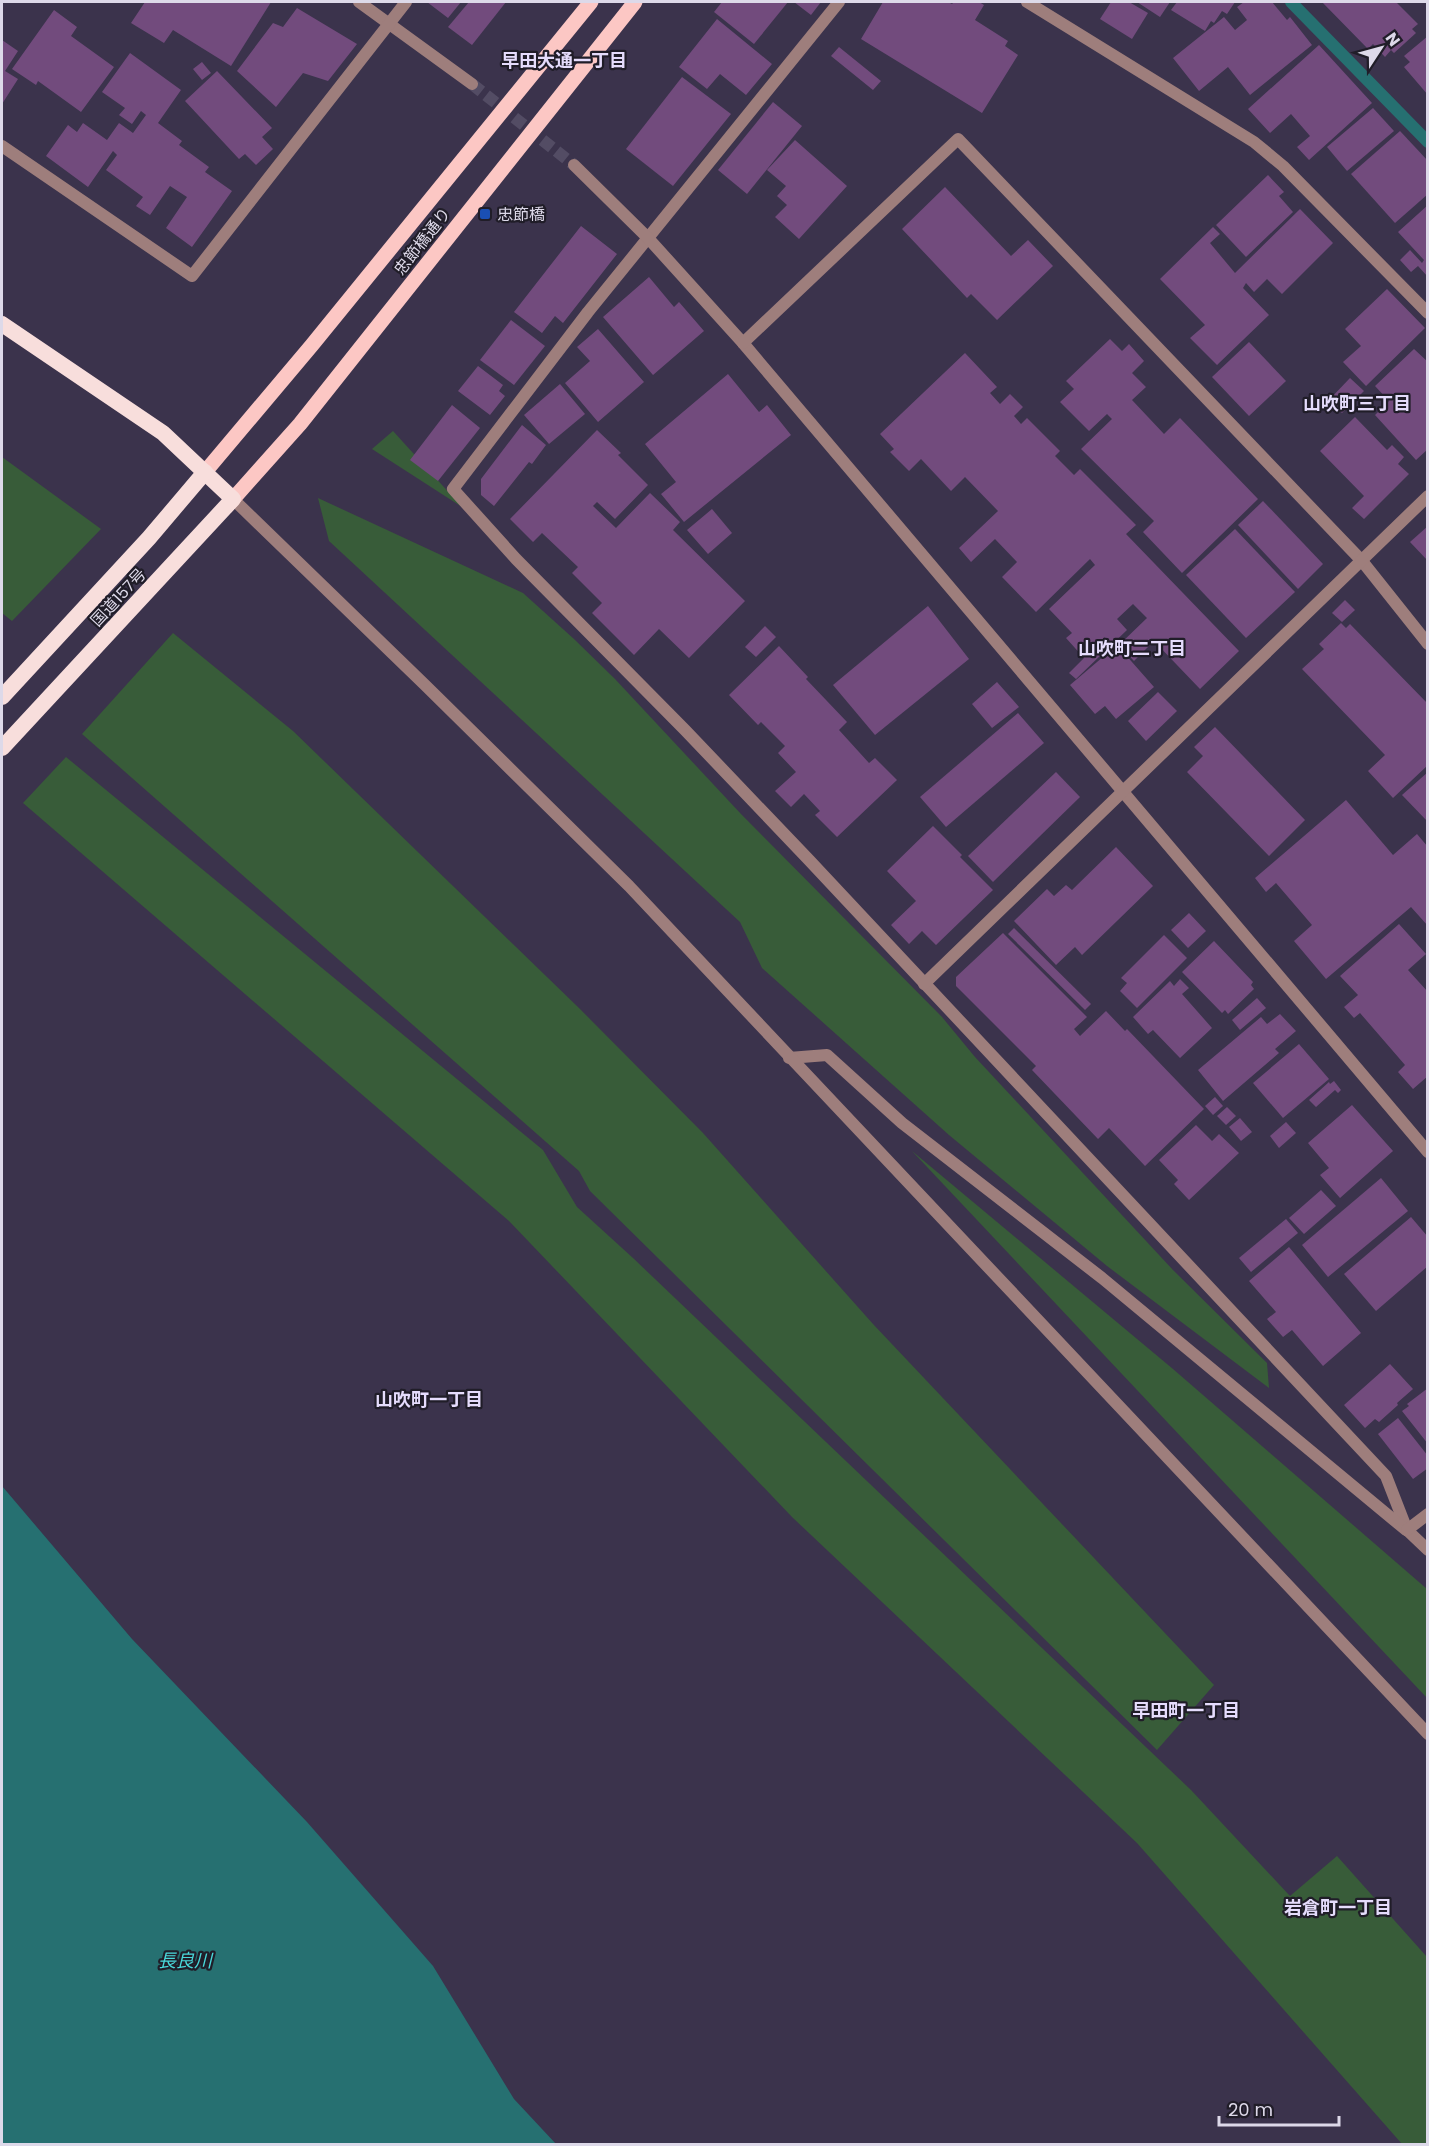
<svg xmlns="http://www.w3.org/2000/svg" width="1429" height="2146" viewBox="0 0 1429 2146" font-family="Poppins,'Noto Sans JP',sans-serif">
	<style>
		.green { fill: #385c39 }
		.water { fill: #267071 }
		.lines { fill: none; stroke-linecap: round; stroke-linejoin: round }
		.stream { stroke: #267071; stroke-width: 12 }
		.building { fill: #724b7d }
		.minor-tunnel { stroke: #534c64; stroke-width: 12; stroke-dasharray: 12 6; stroke-linecap: butt }
		.service { stroke: #9e7e7c; stroke-width: 12 }
		.minor { stroke: #9e7e7c; stroke-width: 12 }
		.tertiary { stroke: #9e7e7c; stroke-width: 12 }
		.primary { stroke: #fcc7c4; stroke-width: 15 }
		.trunk { stroke: #f8dedc; stroke-width: 16 }
		.transit-dot { fill: #1a4fb4; stroke: #201d28; stroke-width: 2 }
		.labels { text-anchor: middle; stroke-width: 4.5; stroke-linejoin: round; paint-order: stroke }
		.poi-label { font-size: 16px; fill: #ddd9e9; stroke: #201d28; text-anchor: start }
		.street-label { font-size: 16px; fill: #ddd9e9; stroke: #201d28 }
		.neighbourhood-label { font-size: 18px; font-weight: bold; fill: #e5dcfc; stroke: #201d28 }
		.water-label { font-size: 18px; font-style: italic; fill: #49d8da; stroke: #201d28 }
	</style>
	<rect width="100%" height="100%" fill="#3b334c"/>
	<!-- green -->
	<g class="green">
		<path d="M393,431L462,507L372,449Z"/>
		<path d="M2,457L101,529L12,621L2,613Z"/>
		<path d="M318,498L523,593L574,639L615,679L741,814L942,1017L975,1057L1173,1270L1267,1363L1269,1388L1107,1266L949,1135L762,968L740,922L329,541Z"/>
		<path d="M173,633L293,731L579,1008L703,1133L873,1324L1214,1685L1157,1750L590,1191L579,1171L82,734Z"/>
		<path d="M66,757L543,1150L577,1207L633,1258L1191,1790L1290,1896L1337,1856L1427,1957V2144H1402L1137,1843L792,1517L509,1221L23,803Z"/>
		<path d="M912,1151L1173,1369L1427,1589V1698Z"/>
	</g>
	<!-- water -->
	<path class="water" d="M2,1486L132,1639L307,1822L433,1966L514,2099L556,2144H2Z"/>
	<g class="lines">
		<!-- stream -->
		<path class="stream" d="M1291,2L1428,142"/>
	</g>
	<!-- building -->
	<g class="building">
		<path d="M145,2H271L231,66L173,30L164,43L131,23Z"/>
		<path d="M427,2H461L448,18Z"/>
		<path d="M469,2H506L472,45L448,27Z"/>
		<path d="M722,2H788L754,44L714,12Z"/>
		<path d="M794,2H821L811,15Z"/>
		<path d="M883,2H948L952,4L954,2H979L984,5L975,20L1008,41L1005,46L1018,55L982,113L861,39Z"/>
		<path d="M1111,2H1129L1148,13L1132,39L1100,19Z"/>
		<path d="M1137,2H1170L1160,17Z"/>
		<path d="M1177,2H1235L1227,14L1222,11L1214,23L1211,21L1205,31L1171,10Z"/>
		<path d="M1244,2H1272L1287,20L1290,17L1312,45L1250,95L1228,67L1199,91L1173,58L1224,17L1235,30L1247,20L1237,7Z"/>
		<path d="M1322,2H1396L1418,24L1412,29L1416,33L1394,53L1391,50L1385,57L1373,44L1368,49Z"/>
		<path d="M297,8L357,44L328,81L303,73L276,107L237,71L273,23L283,27Z"/>
		<path d="M54,10L77,27L71,36L114,67L81,112L38,81L36,85L12,69Z"/>
		<path d="M717,19L772,64L746,95L720,74L707,89L679,67Z"/>
		<path d="M1428,36V95L1404,67L1410,62L1404,56Z"/>
		<path d="M2,40L18,51L5,71L18,79L2,104Z"/>
		<path d="M1319,45L1372,103L1309,160L1297,147L1310,136L1291,114L1270,133L1248,109Z"/>
		<path d="M839,47L881,81L873,90L831,56Z"/>
		<path d="M130,53L181,90L158,123L182,141L179,145L209,167L205,172L232,191L192,247L166,228L187,197L170,186L150,215L136,206L143,197L106,170L117,155L113,151L88,187L46,156L68,125L77,132L83,123L107,140L119,123L133,133L146,115L141,111L132,124L119,115L125,108L102,92Z"/>
		<path d="M202,62L211,73L202,80L193,69Z"/>
		<path d="M217,71L272,128L262,137L273,149L256,165L245,154L239,159L185,101Z"/>
		<path d="M682,77L731,114L673,186L626,149Z"/>
		<path d="M773,102L802,126L747,194L718,170Z"/>
		<path d="M1373,108L1394,131L1347,171L1327,147Z"/>
		<path d="M1400,131L1428,161V194L1395,223L1351,174Z"/>
		<path d="M795,140L847,186L799,239L775,217L787,205L777,196L786,186L767,170Z"/>
		<path d="M1268,175L1284,192L1279,196L1293,212L1246,257L1216,225Z"/>
		<path d="M945,187L1011,256L1028,240L1053,266L997,320L971,294L967,298L902,229Z"/>
		<path d="M1428,205V277L1418,266L1411,272L1400,260L1410,250L1422,263L1424,260L1398,232Z"/>
		<path d="M1300,209L1333,243L1282,294L1267,279L1254,292L1246,283L1243,288L1269,315L1217,365L1190,338L1205,325L1160,279L1213,227L1220,234L1210,243L1235,273Z"/>
		<path d="M581,226L617,254L563,323L555,316L542,333L514,312Z"/>
		<path d="M649,277L674,307L679,302L704,331L653,375L603,317Z"/>
		<path d="M1387,289L1425,328L1366,386L1343,362L1361,346L1345,329Z"/>
		<path d="M511,320L545,346L514,385L480,360Z"/>
		<path d="M598,329L644,382L598,422L565,383L590,361L577,347Z"/>
		<path d="M1110,339L1122,351L1129,344L1144,361L1132,373L1146,387L1132,400L1164,434L1180,418L1258,499L1182,573L1143,532L1154,521L1081,449L1112,419L1107,414L1089,431L1060,402L1074,389L1066,381Z"/>
		<path d="M1249,342L1286,381L1249,416L1212,377Z"/>
		<path d="M1414,349L1428,362V449L1416,460L1375,415L1389,401L1375,386Z"/>
		<path d="M965,353L997,387L990,393L1000,404L1010,394L1023,407L1014,416L1021,424L1027,418L1060,451L1055,456L1074,475L1080,469L1136,525L1126,534L1239,651L1200,689L1154,641L1134,661L1119,645L1147,618L1133,604L1117,619L1127,630L1076,679L1069,673L1084,658L1066,638L1072,633L1049,609L1095,565L1090,559L1036,612L1002,577L1017,562L995,539L971,562L959,548L998,511L965,477L951,491L921,459L909,471L890,452L894,449L880,434Z"/>
		<path d="M478,366L503,385L499,391L505,396L490,415L458,391Z"/>
		<path d="M728,374L759,412L767,405L791,435L684,522L661,494L676,482L645,444Z"/>
		<path d="M1350,378L1364,391L1342,413L1329,400Z"/>
		<path d="M560,384L585,414L549,444L524,415Z"/>
		<path d="M452,405L480,428L438,481L410,460Z"/>
		<path d="M1355,417L1387,450L1392,445L1404,457L1398,464L1409,474L1364,519L1352,508L1364,496L1320,451Z"/>
		<path d="M522,425L546,445L532,464L529,462L494,506L481,495V479Z"/>
		<path d="M597,430L621,453L618,455L648,485L615,519L597,502L593,506L616,528L650,493L680,522L673,530L745,601L689,658L659,629L634,655L592,613L602,603L572,573L578,567L542,533L533,542L510,519Z"/>
		<path d="M1263,501L1323,564L1298,589L1238,525Z"/>
		<path d="M712,509L732,533L708,554L687,530Z"/>
		<path d="M1428,526V561L1410,542Z"/>
		<path d="M1235,529L1295,592L1246,638L1186,575Z"/>
		<path d="M1345,600L1355,610L1342,622L1332,613Z"/>
		<path d="M928,606L969,659L875,735L833,685Z"/>
		<path d="M1341,623L1346,628L1350,624L1428,704V765L1393,798L1368,771L1385,755L1302,669L1324,649L1319,644Z"/>
		<path d="M765,626L776,637L756,657L745,647Z"/>
		<path d="M1117,645L1154,687L1116,719L1105,706L1095,714L1070,685Z"/>
		<path d="M779,646L808,677L806,679L847,722L839,730L869,763L875,758L897,780L837,837L815,815L820,811L804,794L791,807L775,791L796,772L778,753L785,746L761,722L758,725L729,695Z"/>
		<path d="M997,682L1019,707L992,728L972,704Z"/>
		<path d="M1158,692L1177,711L1146,741L1128,721Z"/>
		<path d="M1018,713L1044,743L946,827L920,797Z"/>
		<path d="M1215,727L1305,820L1269,856L1187,772L1203,756L1194,747Z"/>
		<path d="M1056,772L1080,797L993,882L968,856Z"/>
		<path d="M1428,772V822L1402,795Z"/>
		<path d="M1346,800L1393,855L1417,834L1428,847V926L1411,907L1326,979L1294,941L1312,925L1276,883L1266,892L1255,878Z"/>
		<path d="M933,826L962,855L960,857L993,890L936,945L922,931L909,944L891,925L916,901L887,871Z"/>
		<path d="M1116,847L1153,886L1082,955L1075,947L1056,965L1014,921L1047,889L1054,896L1066,885L1072,890Z"/>
		<path d="M1189,913L1206,931L1188,948L1171,930Z"/>
		<path d="M1399,924L1426,954L1408,970L1428,992V1076L1413,1089L1398,1072L1405,1065L1360,1013L1354,1018L1344,1007L1358,995L1340,976Z"/>
		<path d="M1014,928L1091,1004L1085,1010L1008,934Z"/>
		<path d="M1003,933L1087,1017L1074,1029L1080,1036L1106,1011L1125,1031L1127,1029L1204,1109L1145,1166L1109,1128L1098,1139L1032,1070L1036,1066L956,986V977Z"/>
		<path d="M1164,935L1187,958L1137,1008L1120,991L1127,983L1121,978Z"/>
		<path d="M1214,941L1253,982L1251,985L1254,989L1228,1014L1225,1010L1222,1013L1182,972Z"/>
		<path d="M1180,979L1189,988L1182,994L1212,1028L1180,1058L1153,1030L1148,1034L1133,1017L1170,981L1174,986Z"/>
		<path d="M1257,998L1266,1008L1240,1030L1232,1020Z"/>
		<path d="M1280,1014L1296,1031L1275,1049L1279,1053L1223,1101L1198,1070L1261,1017L1267,1024Z"/>
		<path d="M1299,1044L1329,1079L1283,1118L1253,1083Z"/>
		<path d="M1334,1081L1341,1090L1338,1093L1335,1090L1316,1107L1309,1100L1329,1082L1330,1084Z"/>
		<path d="M1215,1097L1223,1106L1213,1115L1205,1106Z"/>
		<path d="M1352,1105L1393,1151L1340,1198L1320,1175L1329,1168L1308,1143Z"/>
		<path d="M1227,1107L1236,1116L1226,1125L1217,1116Z"/>
		<path d="M1240,1118L1252,1132L1241,1141L1229,1127Z"/>
		<path d="M1286,1122L1296,1133L1279,1148L1270,1136Z"/>
		<path d="M1196,1125L1212,1141L1219,1134L1239,1153L1189,1200L1174,1184L1178,1180L1159,1160Z"/>
		<path d="M1381,1178L1408,1211L1328,1277L1302,1245Z"/>
		<path d="M1321,1190L1336,1206L1304,1234L1289,1218Z"/>
		<path d="M1411,1217L1428,1237V1266L1376,1311L1344,1274Z"/>
		<path d="M1286,1219L1298,1233L1251,1272L1239,1258Z"/>
		<path d="M1289,1247L1361,1333L1323,1366L1292,1330L1283,1337L1267,1319L1276,1312L1249,1281Z"/>
		<path d="M1390,1364L1413,1389L1397,1403L1398,1405L1379,1422L1375,1419L1365,1428L1344,1405Z"/>
		<path d="M1428,1388V1444L1402,1411L1409,1406L1407,1404Z"/>
		<path d="M1398,1418L1428,1456V1468L1413,1479L1378,1434Z"/>
	</g>
	<g class="lines">
		<!-- minor-tunnel -->
		<path class="minor-tunnel" d="M472,84L574,165"/>
		<!-- service -->
		<path class="service" d="M1407,1530L1428,1550"/>
		<!-- minor -->
		<g class="minor">
			<path d="M359,2L472,84"/>
			<path d="M839,2L588,312L453,489L516,559L685,730L809,860L1386,1476L1407,1530"/>
			<path d="M1027,2L1254,142L1283,166L1428,313"/>
			<path d="M2,146L192,276L406,2"/>
			<path d="M574,165L648,238L743,343L1428,1152"/>
			<path d="M743,343L958,139L1362,561L1428,644"/>
			<path d="M924,984L1428,496"/>
			<path d="M789,1058L827,1055L902,1123L1102,1278L1406,1530"/>
			<path d="M1407,1530L1428,1514"/>
		</g>
		<!-- tertiary -->
		<path class="tertiary" d="M233,499L424,684L629,886L1428,1734"/>
		<!-- primary -->
		<g class="primary">
			<path d="M205,472L312,345L591,2"/>
			<path d="M226,507L300,424L635,2"/>
		</g>
		<!-- trunk -->
		<g class="trunk">
			<path d="M2,324L163,433L233,499L2,748"/>
			<path d="M2,697L149,538L205,472"/>
		</g>
	</g>
	<!-- markers -->
	<rect class="transit-dot" x="479" y="208" width="12" height="12" rx="3"/>
	<g class="labels">
		<!-- poi labels -->
		<g class="poi-label">
			<text x="497" y="220">忠節橋</text>
		</g>
		<!-- street labels -->
		<g class="street-label">
			<text transform="translate(422 241) rotate(-52)" y="6">忠節橋通り</text>
			<text transform="translate(118 597) rotate(-47)" y="6">国道157号</text>
		</g>
		<!-- neighbourhood labels -->
		<g class="neighbourhood-label">
			<text x="564" y="67">早田大通一丁目</text>
			<text x="1357" y="410">山吹町三丁目</text>
			<text x="1132" y="655">山吹町二丁目</text>
			<text x="429" y="1406">山吹町一丁目</text>
			<text x="1186" y="1717">早田町一丁目</text>
			<text x="1338" y="1914">岩倉町一丁目</text>
		</g>
		<!-- water labels -->
		<g class="water-label">
			<text x="185" y="1967">長良川</text>
		</g>
	</g>
	<!-- border -->
	<rect width="1429" height="2146" fill="none" stroke="#ddd9e9" stroke-width="6"/>
	<!-- north arrow -->
	<g transform="translate(1381 48) rotate(54)" stroke="#201d28" stroke-width="4.5" paint-order="stroke">
	<path d="M0-4.5L10 22L0 15L-10 22Z" fill="#ddd9e9"/>
	<text y="-9" font-size="16" font-weight="bold" text-anchor="middle" fill="#ddd9e9">N</text>
	</g>
	<!-- scale -->
	<path d="M1219 2116v9h120v-9" fill="none" stroke="#ddd9e9" stroke-width="3"/>
	<text x="1228" y="2116" font-size="18" fill="#ddd9e9" stroke="#201d28" stroke-width="4.5" paint-order="stroke">20 m</text>
</svg>
